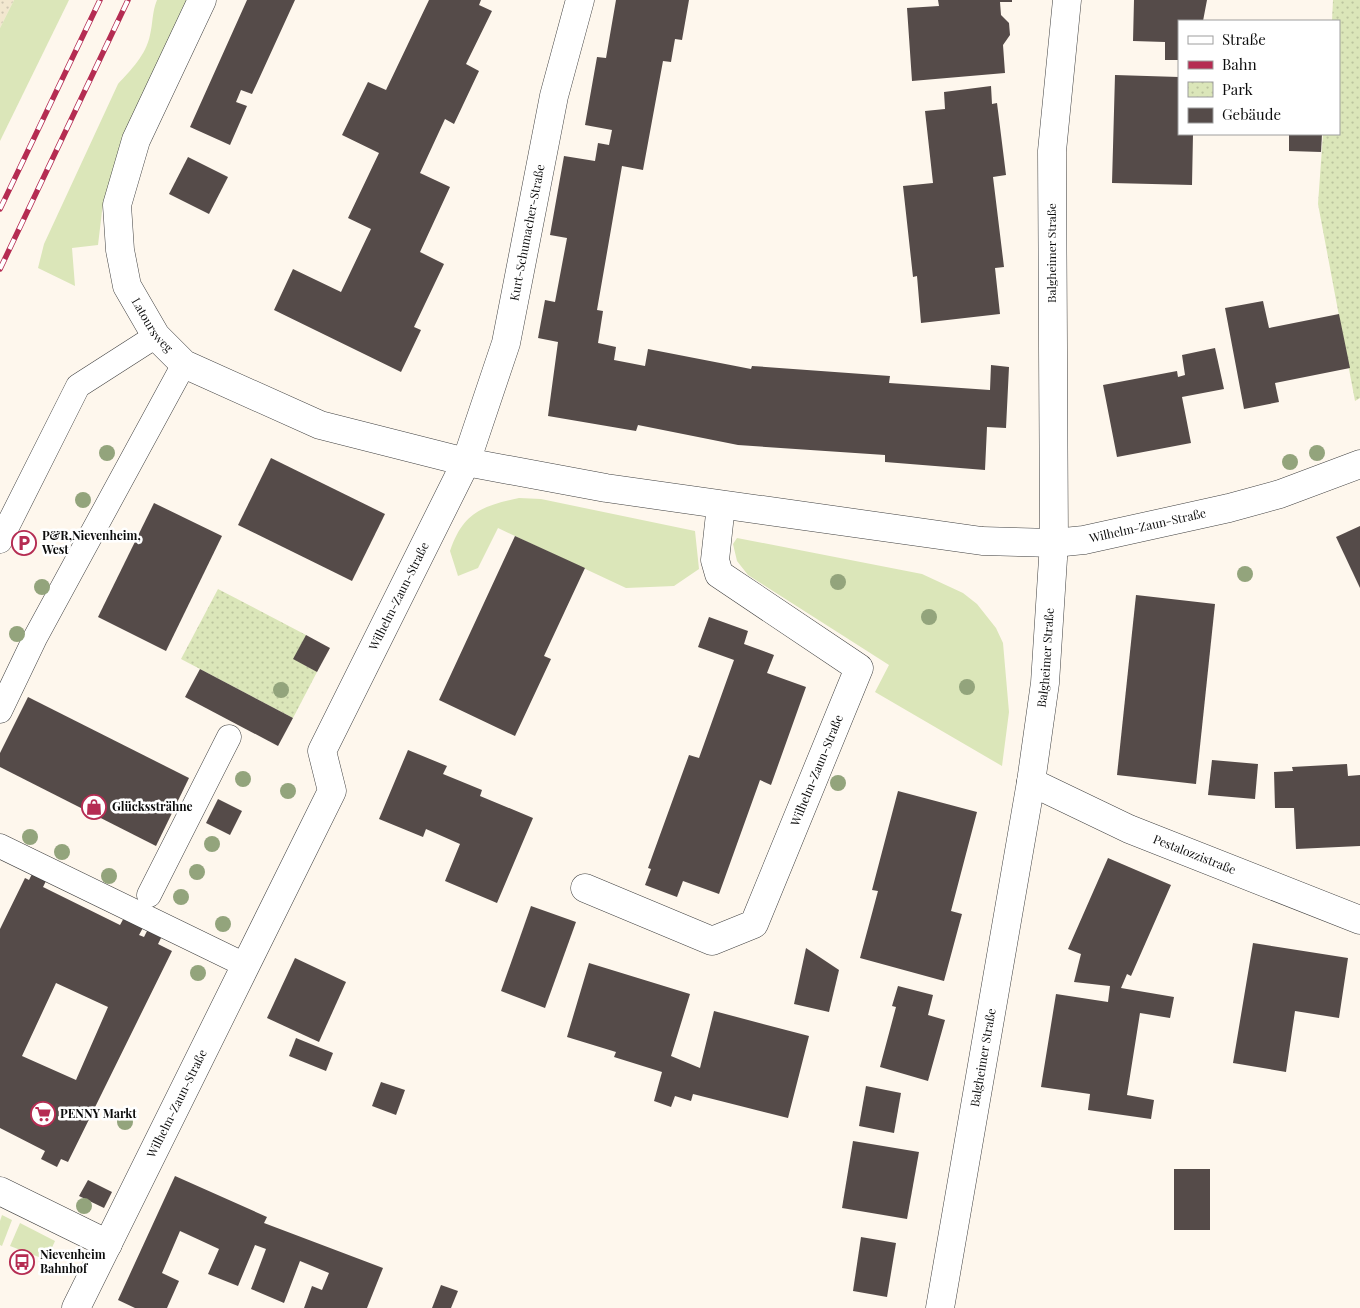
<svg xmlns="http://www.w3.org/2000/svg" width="1360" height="1308" viewBox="0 0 1360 1308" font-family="'Playfair Display',serif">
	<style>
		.farmland { fill: url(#farmland-dots) }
		.grass { fill: #dbe6b9 }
		.park { fill: url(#park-dots) }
		.building { fill: #554b49; fill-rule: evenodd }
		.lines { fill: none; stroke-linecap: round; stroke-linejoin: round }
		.service-casing { stroke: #404040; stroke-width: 25 }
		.minor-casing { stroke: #404040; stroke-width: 29 }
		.service { stroke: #fff; stroke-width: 24 }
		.minor { stroke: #fff; stroke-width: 28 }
		.rail-casing { stroke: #b52c52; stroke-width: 5.5 }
		.rail { stroke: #fff; stroke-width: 4; stroke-dasharray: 11; stroke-linecap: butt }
		.tree { fill: #93a47c }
		.labels { text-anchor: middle; stroke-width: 5; stroke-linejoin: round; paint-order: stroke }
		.street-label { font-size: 12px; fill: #0d0d0d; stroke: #fff }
		.poi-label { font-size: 12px; font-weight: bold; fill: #0d0d0d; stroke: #fff; text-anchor: start }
	</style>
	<defs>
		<pattern id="farmland-dots" width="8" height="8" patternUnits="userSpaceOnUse" patternTransform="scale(1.25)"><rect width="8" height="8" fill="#f2e7cf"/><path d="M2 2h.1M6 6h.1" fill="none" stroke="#cec5b1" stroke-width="1.8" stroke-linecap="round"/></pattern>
		<pattern id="park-dots" width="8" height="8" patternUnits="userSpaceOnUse" patternTransform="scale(1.25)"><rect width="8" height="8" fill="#dbe6b9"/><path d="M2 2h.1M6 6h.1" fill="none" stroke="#bbc49e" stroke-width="1.8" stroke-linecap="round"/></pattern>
	</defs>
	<rect width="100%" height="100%" fill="#fef7ed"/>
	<!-- farmland -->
	<path class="farmland" d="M0,0H14L0,28Z"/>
	<!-- grass -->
	<g class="grass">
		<path d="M14,0H69L0,141V28Z"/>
		<path d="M157,0H188L129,130L103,203L98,245L72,248L75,286L38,268L44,244L118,84C131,70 146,55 150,35C153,23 152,12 157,0Z"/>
		<path d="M519,498L541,499L695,531L699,569L674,586L626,588L498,528L478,568L458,576L450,551C463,513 481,506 519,498Z"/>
		<path d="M737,538L922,574L963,593L977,604L996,628L1003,643L1009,712L1002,766L875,692L889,665L748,575L737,561L733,544Z"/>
		<path d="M2,1215L12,1220L2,1246L0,1245V1221Z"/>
		<path d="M20,1223L55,1241L48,1256L44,1259L10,1246Z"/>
	</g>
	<!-- park -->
	<g class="park">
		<path d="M1333,0H1360V398L1355,401L1318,204L1323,134H1339V21H1332Z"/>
		<path d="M218,589L306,635L294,659L317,672L293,718L181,659Z"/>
	</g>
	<!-- building -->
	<g class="building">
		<path d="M247,0H295L252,94L241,90L236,102L247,106L230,145L190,127Z"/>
		<path d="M429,0H481L479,5L492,11L466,64L479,71L454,124L445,119L420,173L450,187L420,252L444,264L414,327L421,330L401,372L274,310L293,269L341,292L371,229L348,218L379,153L342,135L368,82L386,90Z"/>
		<path d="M616,0H689L682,40L675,39L671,62L663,61L643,170L622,166L597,310L603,311L598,343L616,347L614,360L645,366L648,349L751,369L752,366L890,376L889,383L990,390L991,365L1009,367L1006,428L987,427L985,470L885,462V455L738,445L638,425L636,431L548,416L558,342L538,338L545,300L555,302L567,238L550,235L564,156L595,161L598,143L609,145L612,130L585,125L597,57L606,58Z"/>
		<path d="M938,0H1012V2H1000L1001,15L1009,23L1010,35L1003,45L1005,73L912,81L907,8L939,6Z"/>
		<path d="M1134,0H1207L1203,21H1179V60H1165V42L1133,41Z"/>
		<path d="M1115,75L1179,77V134H1193L1192,185L1112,183Z"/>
		<path d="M991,86L992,104L997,103L1006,175L993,177L1004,267L995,268L1000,314L921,323L917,276L913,277L903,186L933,183L925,111L945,109L944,92Z"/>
		<path d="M1289,134H1322L1321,152L1289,151Z"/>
		<path d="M188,157L228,177L209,214L169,194Z"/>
		<path d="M1263,301L1269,328L1339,314L1350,368L1275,383L1279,402L1244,409L1225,308Z"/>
		<path d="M1215,348L1224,389L1182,397L1191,443L1117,457L1103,385L1177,371L1178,377L1185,375L1182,355Z"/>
		<path d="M271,458L385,514L352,581L238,525Z"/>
		<path d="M154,503L222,536L166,651L98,617Z"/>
		<path d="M1360,526V588L1336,537Z"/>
		<path d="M515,536L585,568L544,656L551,659L515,736L439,700Z"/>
		<path d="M1136,595L1215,604L1196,784L1117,775Z"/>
		<path d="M709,617L748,631L744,644L774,655L767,673L806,687L771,785L760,780L719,894L683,881L677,897L645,885L651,869L648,868L689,755L699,758L734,660L698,647Z"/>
		<path d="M306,635L330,648L317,672L293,659Z"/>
		<path d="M200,669L293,718L278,746L185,697Z"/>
		<path d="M28,697L189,778L156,846L0,767V753Z"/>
		<path d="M408,750L447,766L443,774L482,790L480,796L533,818L497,903L445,881L460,844L426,829L423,837L379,819Z"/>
		<path d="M1212,760L1258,764L1255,799L1208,795Z"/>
		<path d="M1347,764L1348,776L1360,775V846L1296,849L1294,808H1275L1274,772L1293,771L1292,767Z"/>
		<path d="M898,791L977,812L951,911L962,914L944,981L860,958L878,891L872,890Z"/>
		<path d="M218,799L242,811L230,835L206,823Z"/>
		<path d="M1108,858L1171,885L1131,976L1127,974L1121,988L1174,997L1170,1018L1140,1013L1127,1095L1154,1100L1151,1119L1088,1110L1090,1094L1041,1087L1056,994L1108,1002L1110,986L1074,982L1081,954L1068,949Z"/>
		<path d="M34,870L48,877L43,887L120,925L126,914L145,924L139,935L144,937L149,927L163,934L158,944L172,951L68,1162L61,1159L57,1167L41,1159L45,1151L0,1128V929L25,878L29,880ZM56,983L108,1007L76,1080L22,1056Z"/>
		<path d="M531,906L576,922L545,1008L501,991Z"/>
		<path d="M1253,943L1348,958L1339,1018L1295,1011L1286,1072L1233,1063Z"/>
		<path d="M806,948L839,970L829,1012L794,1004Z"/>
		<path d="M295,958L346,982L319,1042L267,1018Z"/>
		<path d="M589,963L690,994L671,1056L700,1068L714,1011L809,1036L788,1118L693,1094L691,1101L675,1096L671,1107L654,1101L662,1072L614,1057L616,1052L567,1037Z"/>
		<path d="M898,986L933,995L928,1015L945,1020L928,1081L880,1067L896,1007L892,1006Z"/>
		<path d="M296,1038L333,1053L326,1071L289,1056Z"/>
		<path d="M381,1082L405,1090L396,1115L372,1106Z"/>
		<path d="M866,1086L901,1093L894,1133L859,1126Z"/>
		<path d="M853,1141L919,1152L907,1219L842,1208Z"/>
		<rect x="1174" y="1169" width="36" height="61"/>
		<path d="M175,1176L267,1217L264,1223L383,1268L367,1308H304L312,1286L322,1290L329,1273L300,1261L284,1303L251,1289L266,1249L255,1245L238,1286L208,1274L219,1249L180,1231L162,1273L179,1281L167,1308H135L118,1300Z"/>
		<path d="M88,1180L112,1192L104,1208L79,1196Z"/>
		<path d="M861,1237L896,1243L887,1297L853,1291Z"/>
		<path d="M441,1285L458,1291L451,1308H432Z"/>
	</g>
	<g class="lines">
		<defs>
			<g id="service">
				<path d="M0,541L78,386L156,336"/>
				<path d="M0,711L35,638L184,364"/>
				<path d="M0,846L245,965"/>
				<path d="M149,895L229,737"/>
			</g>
			<g id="minor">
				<path id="s1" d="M202,0L136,140L117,205L120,250L127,286L156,336L184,364L320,425L466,462L606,488L982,541L1054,543L1084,540L1229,508L1280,494L1360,464"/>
				<path id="s2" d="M1031,782L1129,829L1360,920"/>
				<path id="s3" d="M585,888L712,941L754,924L859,668L719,574L715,560L721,505"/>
				<path d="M0,1191L108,1244"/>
				<path id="s4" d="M76,1308L332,791L322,751L466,462L506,343L554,96L580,0"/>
				<path id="s5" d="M940,1308L1031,782L1045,683L1054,543L1052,151L1067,0"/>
			</g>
		</defs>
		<!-- service casing -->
		<use href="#service" class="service-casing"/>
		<!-- minor casing -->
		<use href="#minor" class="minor-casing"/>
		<!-- service -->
		<use href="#service" class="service"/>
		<!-- minor -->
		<use href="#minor" class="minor"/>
		<defs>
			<g id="rail">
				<path d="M0,209L100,0"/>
				<path d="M0,269L128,0"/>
			</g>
		</defs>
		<!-- rail casing -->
		<use href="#rail" class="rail-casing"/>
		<!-- rail -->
		<use href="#rail" class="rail"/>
	</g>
	<!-- trees -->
	<g class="tree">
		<circle cx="107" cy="453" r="8"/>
		<circle cx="1317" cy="453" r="8"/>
		<circle cx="1290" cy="462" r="8"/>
		<circle cx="83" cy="500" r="8"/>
		<circle cx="1245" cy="574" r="8"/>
		<circle cx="838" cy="582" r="8"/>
		<circle cx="42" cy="587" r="8"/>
		<circle cx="929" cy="617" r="8"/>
		<circle cx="17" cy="634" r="8"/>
		<circle cx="967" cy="687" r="8"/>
		<circle cx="281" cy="690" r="8"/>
		<circle cx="243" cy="779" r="8"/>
		<circle cx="838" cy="783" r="8"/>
		<circle cx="288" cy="791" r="8"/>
		<circle cx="30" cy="837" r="8"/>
		<circle cx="212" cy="844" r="8"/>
		<circle cx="62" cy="852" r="8"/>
		<circle cx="197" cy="872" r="8"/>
		<circle cx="109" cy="876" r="8"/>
		<circle cx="181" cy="897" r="8"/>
		<circle cx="223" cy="924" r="8"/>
		<circle cx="198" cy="973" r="8"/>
		<circle cx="125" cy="1122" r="8"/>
		<circle cx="84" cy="1206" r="8"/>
	</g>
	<!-- icons -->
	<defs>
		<symbol id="parking-ring" viewBox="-11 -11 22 22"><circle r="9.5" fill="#fff" stroke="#b52c52" stroke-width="1.5"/><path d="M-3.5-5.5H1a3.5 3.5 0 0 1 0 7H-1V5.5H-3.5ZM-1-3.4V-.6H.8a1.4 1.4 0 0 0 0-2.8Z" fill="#b52c52"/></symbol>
		<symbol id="shop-ring" viewBox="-11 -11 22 22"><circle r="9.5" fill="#fff" stroke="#b52c52" stroke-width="1.5"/><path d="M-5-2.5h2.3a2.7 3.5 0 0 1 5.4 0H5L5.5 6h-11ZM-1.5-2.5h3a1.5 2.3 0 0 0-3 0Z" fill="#b52c52"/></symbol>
		<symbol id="supermarket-ring" viewBox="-11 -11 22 22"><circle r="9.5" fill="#fff" stroke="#b52c52" stroke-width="1.5"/><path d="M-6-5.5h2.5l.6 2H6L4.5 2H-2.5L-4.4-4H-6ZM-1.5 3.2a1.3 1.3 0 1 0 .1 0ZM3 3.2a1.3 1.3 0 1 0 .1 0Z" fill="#b52c52"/></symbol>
		<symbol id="bus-ring" viewBox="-11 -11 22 22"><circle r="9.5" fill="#fff" stroke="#b52c52" stroke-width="1.5"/><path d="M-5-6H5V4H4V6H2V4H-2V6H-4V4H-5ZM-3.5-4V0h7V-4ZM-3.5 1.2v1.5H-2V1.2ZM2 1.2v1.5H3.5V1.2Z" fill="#b52c52"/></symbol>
	</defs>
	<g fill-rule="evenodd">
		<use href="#parking-ring" x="10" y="529" width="28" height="28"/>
		<use href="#shop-ring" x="80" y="793" width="28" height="28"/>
		<use href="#supermarket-ring" x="29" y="1100" width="28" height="28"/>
		<use href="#bus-ring" x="8" y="1248" width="28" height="28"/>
	</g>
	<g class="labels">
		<!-- street labels -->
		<g class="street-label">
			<text dy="4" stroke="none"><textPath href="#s4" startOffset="1179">Kurt-Schumacher-Straße</textPath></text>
			<text transform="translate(1052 253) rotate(-90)" y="4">Balgheimer Straße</text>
			<text dy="4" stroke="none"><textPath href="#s1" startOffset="351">Latoursweg</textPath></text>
			<text dy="4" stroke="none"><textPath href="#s1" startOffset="1391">Wilhelm-Zaun-Straße</textPath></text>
			<text dy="4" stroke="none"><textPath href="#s4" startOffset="791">Wilhelm-Zaun-Straße</textPath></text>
			<text dy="4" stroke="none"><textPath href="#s5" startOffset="659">Balgheimer Straße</textPath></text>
			<text dy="4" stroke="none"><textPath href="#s3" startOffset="349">Wilhelm-Zaun-Straße</textPath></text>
			<text dy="4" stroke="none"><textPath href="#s2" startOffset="179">Pestalozzistraße</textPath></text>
			<text dy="4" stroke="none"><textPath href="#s5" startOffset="254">Balgheimer Straße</textPath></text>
			<text dy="4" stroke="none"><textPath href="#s4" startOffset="228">Wilhelm-Zaun-Straße</textPath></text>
		</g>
		<!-- poi labels -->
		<g class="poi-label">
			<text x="42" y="540">P&amp;R,Nievenheim,<tspan x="42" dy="14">West</tspan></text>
			<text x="112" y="811">Glückssträhne</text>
			<text x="60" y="1118">PENNY Markt</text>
			<text x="40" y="1259">Nievenheim<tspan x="40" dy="14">Bahnhof</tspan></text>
		</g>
	</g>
	<!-- legend -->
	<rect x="1178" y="20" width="162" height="115" fill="#ffffff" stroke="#9e9e9e"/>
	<rect x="1188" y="36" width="25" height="8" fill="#ffffff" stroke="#9e9e9e"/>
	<text x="1222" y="45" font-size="15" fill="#0d0d0d">Straße</text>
	<rect x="1188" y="61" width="25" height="8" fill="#b52c52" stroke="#9e9e9e"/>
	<text x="1222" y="70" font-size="15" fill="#0d0d0d">Bahn</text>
	<rect x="1188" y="82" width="25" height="15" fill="url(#park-dots)" stroke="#9e9e9e"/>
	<text x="1222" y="95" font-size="15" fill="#0d0d0d">Park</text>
	<rect x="1188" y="108" width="25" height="15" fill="#554b49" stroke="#9e9e9e"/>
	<text x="1222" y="120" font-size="15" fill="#0d0d0d">Gebäude</text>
</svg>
